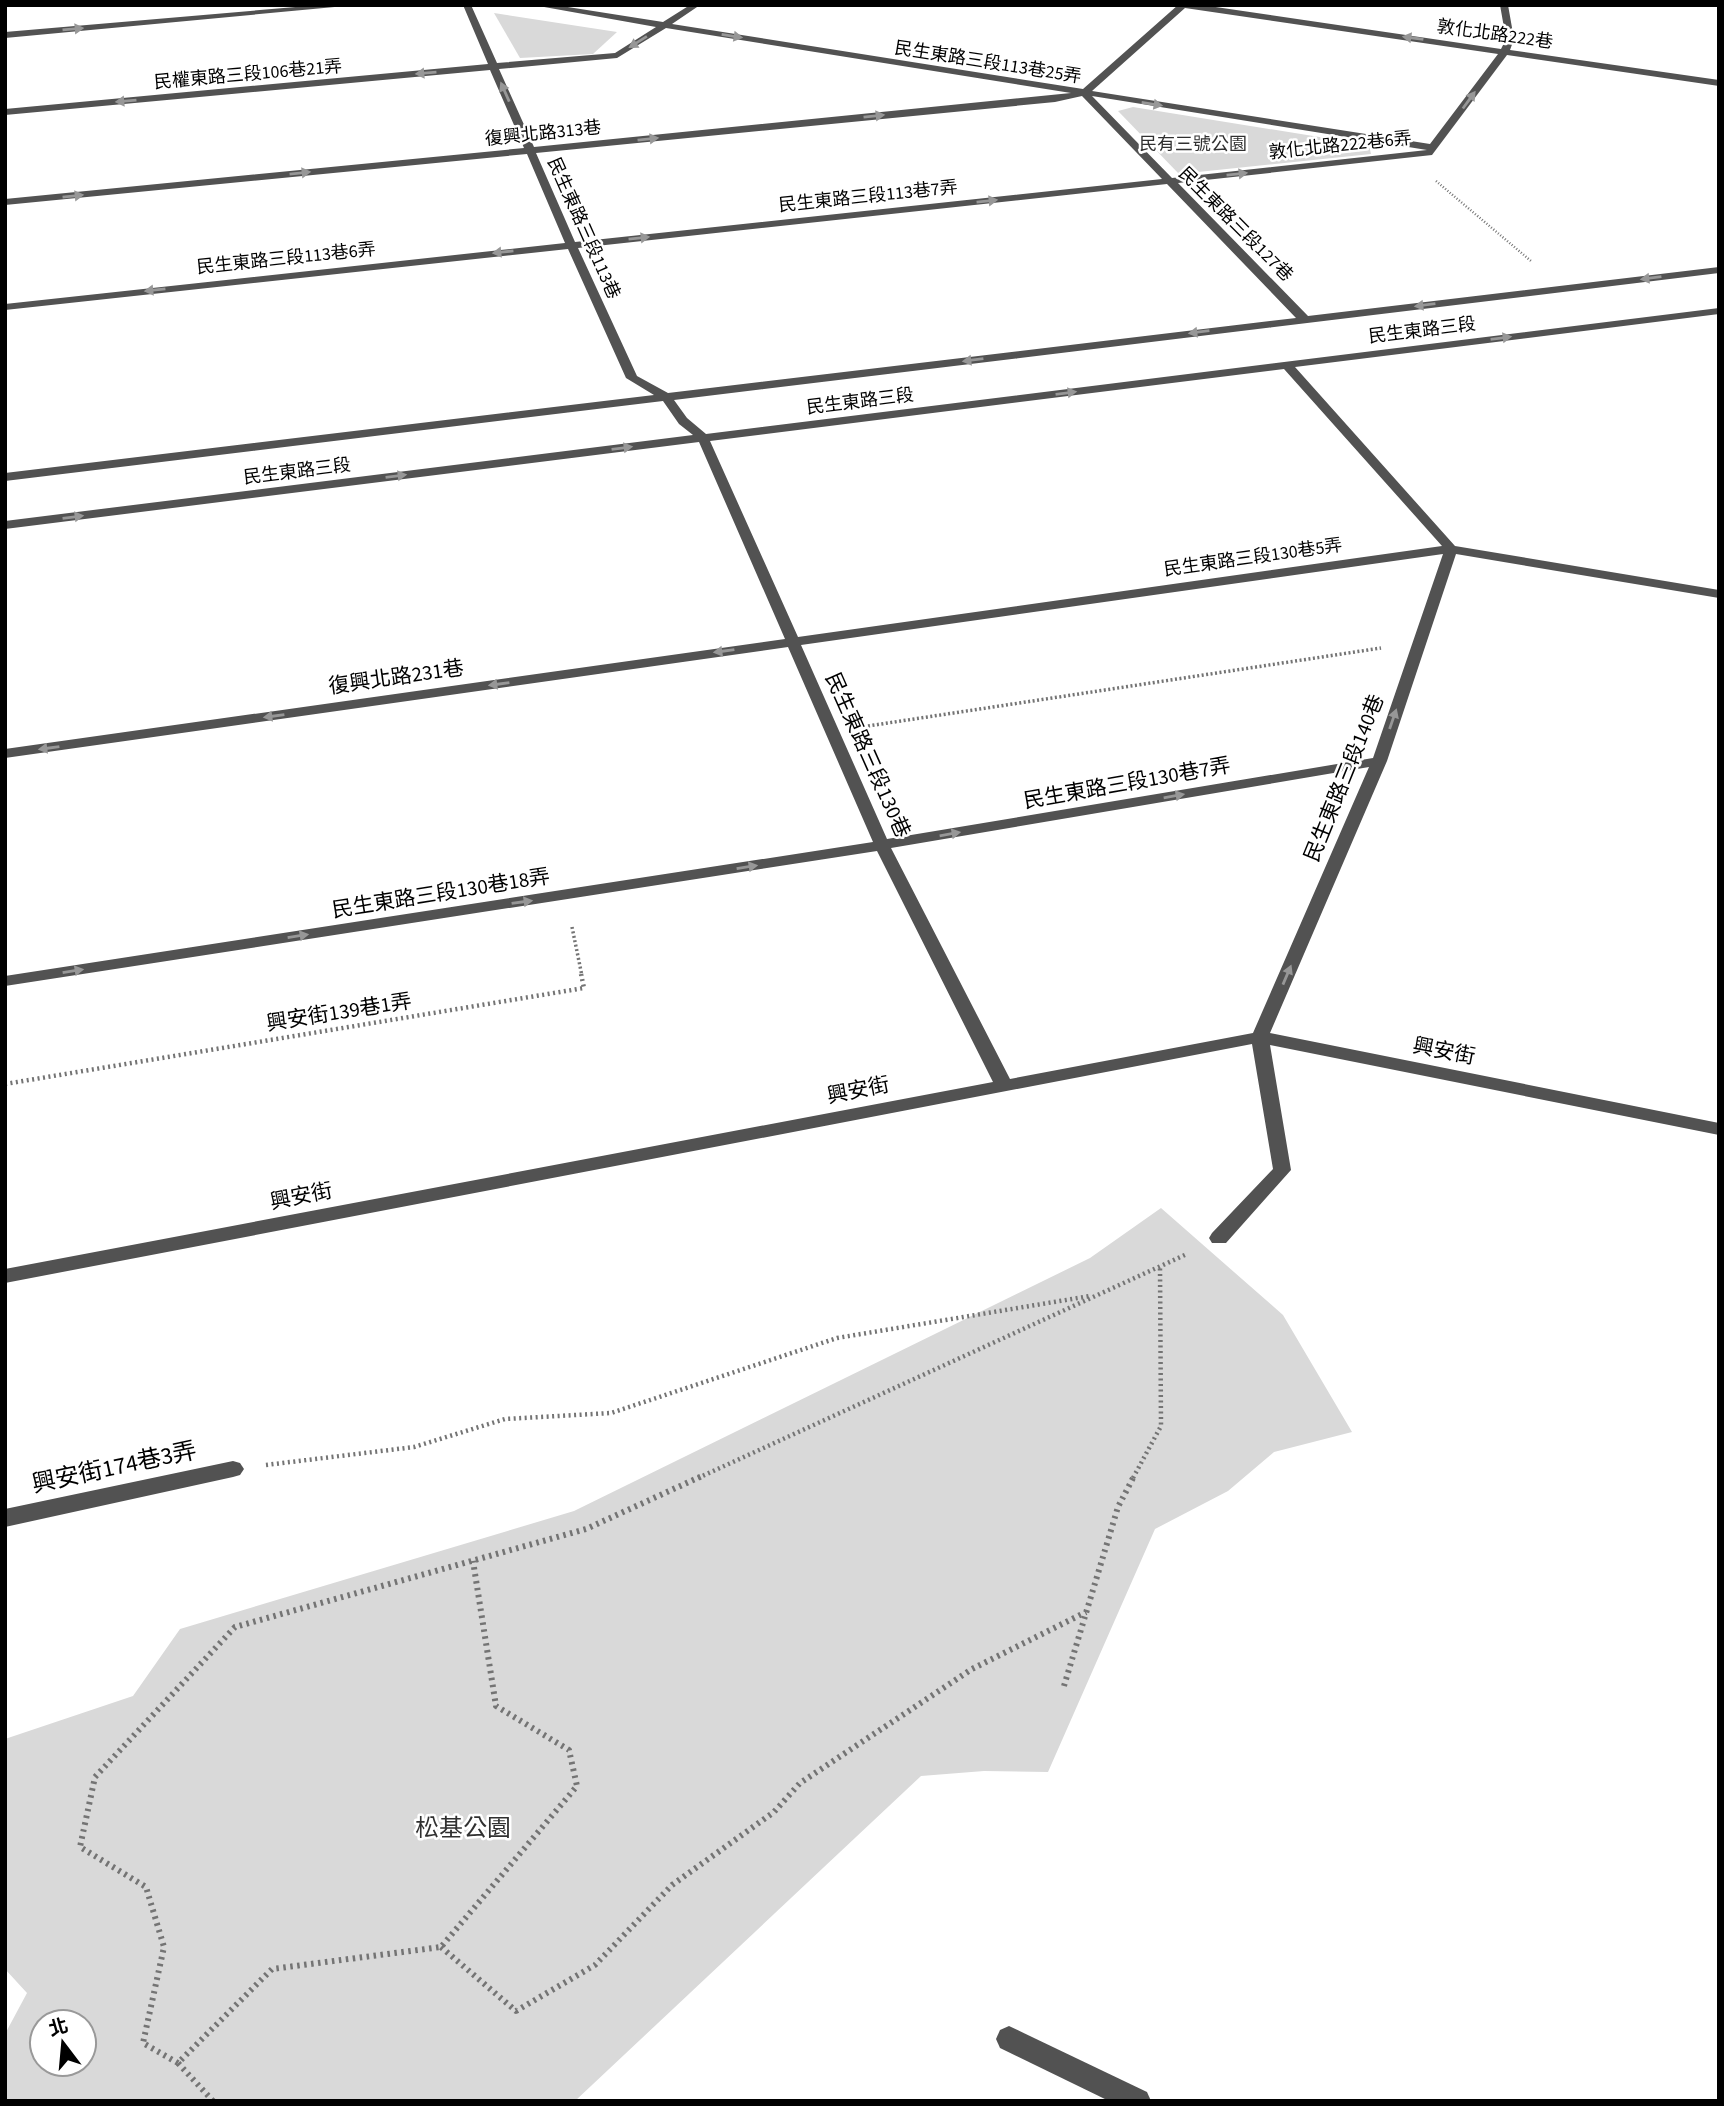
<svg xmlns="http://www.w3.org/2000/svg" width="1724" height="2106" viewBox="0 0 1724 2106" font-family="'Source Sans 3','Noto Sans TC',sans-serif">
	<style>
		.green { fill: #d9d9d9; fill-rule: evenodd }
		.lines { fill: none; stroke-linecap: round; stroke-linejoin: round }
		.path-far3 { stroke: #747474; stroke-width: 2.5; stroke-dasharray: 1 2; stroke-linecap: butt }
		.path-far2 { stroke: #747474; stroke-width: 3.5; stroke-dasharray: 2 2.5; stroke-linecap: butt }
		.path-far1 { stroke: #747474; stroke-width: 4.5; stroke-dasharray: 2 3.5; stroke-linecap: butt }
		.path { stroke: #747474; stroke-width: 6; stroke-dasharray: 2.5 4.5; stroke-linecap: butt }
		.minor { fill: #525252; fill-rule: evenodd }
		.oneway { fill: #979797 }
		.labels { text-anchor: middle; stroke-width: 5; stroke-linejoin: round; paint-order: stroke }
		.far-street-label { font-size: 18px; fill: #000; stroke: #fff }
		.far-park-label { font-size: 18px; fill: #303030; stroke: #fff }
		.street-label { font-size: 21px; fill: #000; stroke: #fff }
		.near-street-label { font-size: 24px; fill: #000; stroke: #fff }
		.near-park-label { font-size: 24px; fill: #303030; stroke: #fff }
	</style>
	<rect width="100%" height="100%" fill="#fff"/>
	<!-- green -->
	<g class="green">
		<path d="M494,13L617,32L593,54L520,58Z"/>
		<path d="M1133,107L1369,145L1371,154L1179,174L1118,111Z"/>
		<path d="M1161,1208L1283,1315L1352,1432L1274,1452L1228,1491L1155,1529L1048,1772L984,1771L921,1776L575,2101H5V2034L27,1993L5,1969V1739L133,1696L180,1629L574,1511L1090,1258ZM42,2022H84V2064H42Z"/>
	</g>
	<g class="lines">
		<!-- path-far3 -->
		<path class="path-far3" d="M1436,181L1531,261"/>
		<!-- path-far2 -->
		<g class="path-far2">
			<path d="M868,726L1381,648"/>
			<path d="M572,927L582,976"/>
		</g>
		<!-- path-far1 -->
		<g class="path-far1">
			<path d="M5,1084L584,988L581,974"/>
			<path d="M266,1465L414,1447L505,1419L611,1413L837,1338L1090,1296"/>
			<path d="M698,1478L1187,1254"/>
			<path d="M1133,1478L1161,1426L1160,1266"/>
		</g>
		<!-- path -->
		<g class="path">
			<path d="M1064,1686L1118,1507L1134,1476"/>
			<path d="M441,1947L516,2011L595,1965L672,1885L774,1812L800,1783L972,1669L1086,1612"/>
			<path d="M178,2063L143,2043L164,1947L146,1887L80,1847L95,1777L235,1627L586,1529L702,1476"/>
			<path d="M213,2101L178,2063L272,1969L441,1947L577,1786L569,1750L496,1706L473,1561"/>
		</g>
		<!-- minor -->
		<g class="minor">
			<path d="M319,5H356L5,38V32Z"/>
			<path d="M463,5H471L497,63L615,53L656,27L533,5H555L663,22L690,5H700L672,24L1083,89L1178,5H1202L1501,49L1506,39L1500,5H1508L1514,39L1510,50L1719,80V86L1507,55L1432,155L1178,183L1308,316L1719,267V273L674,400L687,418L706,434L1719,308V314L1295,367L1455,546L1719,590V598L1456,554L1387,761L1270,1033L1719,1123V1135L1270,1045L1291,1170L1226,1243H1212L1209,1238L1212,1233L1273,1169L1252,1044L5,1283V1269L993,1082L877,851L5,986V976L873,842L788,647L5,758V749L785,639L699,442L5,529V521L693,435L679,424L663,401L5,481V473L654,395L626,378L568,249L5,310V304L565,243L527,154L5,205V199L524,148L490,70L5,115V109L488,64ZM1185,8L1498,54L1430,144L1092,91ZM666,28L1071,93L534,147L499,69L617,58ZM1082,96L1162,179L575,242L536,153L1055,102ZM1092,96L1427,150L1172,178ZM1167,184L1296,318L668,393L637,376L578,248ZM1284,369L1442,546L798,637L710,441ZM1443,554L1373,758L887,839L801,645ZM1369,767L1253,1033L1010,1079L891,848Z"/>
			<path d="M233,1461L240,1463L244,1469L240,1475L233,1477L5,1527V1509Z"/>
			<path d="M1009,2026L1147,2092L1151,2101H1109L1000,2048L996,2039L1000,2030Z"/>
		</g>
	</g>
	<!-- one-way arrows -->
	<defs><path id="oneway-solid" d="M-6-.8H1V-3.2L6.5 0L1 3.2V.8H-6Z" transform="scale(1.75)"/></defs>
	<g class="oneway">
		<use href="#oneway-solid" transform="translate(73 29) rotate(-5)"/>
		<use href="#oneway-solid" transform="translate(732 36) rotate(9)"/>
		<use href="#oneway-solid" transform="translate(1413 38) rotate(-172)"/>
		<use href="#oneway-solid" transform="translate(638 42) rotate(148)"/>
		<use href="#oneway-solid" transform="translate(426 73) rotate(175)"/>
		<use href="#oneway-solid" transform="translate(505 92) rotate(-114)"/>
		<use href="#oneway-solid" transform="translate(1469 100) rotate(-54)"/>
		<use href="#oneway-solid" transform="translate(126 101) rotate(175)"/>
		<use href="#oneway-solid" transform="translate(1152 104) rotate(9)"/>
		<use href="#oneway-solid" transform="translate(874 116) rotate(-6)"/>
		<use href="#oneway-solid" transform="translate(648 139) rotate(-6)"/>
		<use href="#oneway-solid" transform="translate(300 173) rotate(-6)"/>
		<use href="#oneway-solid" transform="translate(1237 174) rotate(-6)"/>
		<use href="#oneway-solid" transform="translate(73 196) rotate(-6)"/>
		<use href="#oneway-solid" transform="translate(987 201) rotate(-6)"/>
		<use href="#oneway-solid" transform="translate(639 238) rotate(-6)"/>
		<use href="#oneway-solid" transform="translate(503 252) rotate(174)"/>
		<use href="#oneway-solid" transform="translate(1651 278) rotate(173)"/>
		<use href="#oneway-solid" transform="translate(155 290) rotate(174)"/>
		<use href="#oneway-solid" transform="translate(1425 305) rotate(173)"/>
		<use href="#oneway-solid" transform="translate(1199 332) rotate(173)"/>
		<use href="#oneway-solid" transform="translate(1501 338) rotate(-7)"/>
		<use href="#oneway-solid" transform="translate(973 360) rotate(173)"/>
		<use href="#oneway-solid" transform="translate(1066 393) rotate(-7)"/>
		<use href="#oneway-solid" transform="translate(622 448) rotate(-7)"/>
		<use href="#oneway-solid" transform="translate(396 476) rotate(-7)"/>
		<use href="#oneway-solid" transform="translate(73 517) rotate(-7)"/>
		<use href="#oneway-solid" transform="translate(724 651) rotate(172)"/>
		<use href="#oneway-solid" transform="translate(499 684) rotate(172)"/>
		<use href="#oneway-solid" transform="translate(274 716) rotate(172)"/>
		<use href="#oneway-solid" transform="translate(1393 719) rotate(-71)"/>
		<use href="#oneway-solid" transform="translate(49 748) rotate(172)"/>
		<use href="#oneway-solid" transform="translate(1174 796) rotate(-10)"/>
		<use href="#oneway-solid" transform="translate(950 834) rotate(-10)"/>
		<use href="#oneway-solid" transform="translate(747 867) rotate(-9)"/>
		<use href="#oneway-solid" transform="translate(522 902) rotate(-8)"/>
		<use href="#oneway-solid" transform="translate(298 936) rotate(-9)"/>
		<use href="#oneway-solid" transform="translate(73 971) rotate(-9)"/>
		<use href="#oneway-solid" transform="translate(1287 975) rotate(-67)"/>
	</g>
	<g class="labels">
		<!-- far-street labels -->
		<g class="far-street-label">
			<text transform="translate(1495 34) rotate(8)" y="6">敦化北路222巷</text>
			<text transform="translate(988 62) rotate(9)" y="6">民生東路三段113巷25弄</text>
			<text transform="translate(248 74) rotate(-5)" y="6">民權東路三段106巷21弄</text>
			<text transform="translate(543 133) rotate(-6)" y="6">復興北路313巷</text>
			<text transform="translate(1340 145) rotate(-6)" y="6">敦化北路222巷6弄</text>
			<text transform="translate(868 196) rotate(-6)" y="6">民生東路三段113巷7弄</text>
			<text transform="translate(1236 224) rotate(45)" y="6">民生東路三段127巷</text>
			<text transform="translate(584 228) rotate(66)" y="6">民生東路三段113巷</text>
			<text transform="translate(286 258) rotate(-6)" y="6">民生東路三段113巷6弄</text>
			<text transform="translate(1422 330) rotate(-7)" y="6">民生東路三段</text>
			<text transform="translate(860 401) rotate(-7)" y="6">民生東路三段</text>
			<text transform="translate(297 471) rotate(-7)" y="6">民生東路三段</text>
			<text transform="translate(1253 557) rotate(-8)" y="6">民生東路三段130巷5弄</text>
		</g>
		<!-- far-park labels -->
		<g class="far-park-label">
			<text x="1193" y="150">民有三號公園</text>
		</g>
		<!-- street labels -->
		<g class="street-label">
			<text transform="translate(396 677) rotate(-8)" y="7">復興北路231巷</text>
			<text transform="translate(868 755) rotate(66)" y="7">民生東路三段130巷</text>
			<text transform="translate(1344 778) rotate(-68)" y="7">民生東路三段140巷</text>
			<text transform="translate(1127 783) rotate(-10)" y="7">民生東路三段130巷7弄</text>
			<text transform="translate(441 893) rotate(-9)" y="7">民生東路三段130巷18弄</text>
			<text transform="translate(339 1012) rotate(-9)" y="7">興安街139巷1弄</text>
			<text transform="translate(1444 1051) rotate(11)" y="7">興安街</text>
			<text transform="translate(858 1090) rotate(-11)" y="7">興安街</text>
			<text transform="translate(301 1196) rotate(-11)" y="7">興安街</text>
		</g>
		<!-- near-street labels -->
		<g class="near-street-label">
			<text transform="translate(114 1467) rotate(-12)" y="8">興安街174巷3弄</text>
		</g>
		<!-- near-park labels -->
		<g class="near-park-label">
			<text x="463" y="1836">松基公園</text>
		</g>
	</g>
	<!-- border -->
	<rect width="1724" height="2106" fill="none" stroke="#000000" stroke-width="14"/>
	<!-- north arrow -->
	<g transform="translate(63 2043) rotate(344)"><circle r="33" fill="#ffffff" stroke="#999999" stroke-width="2"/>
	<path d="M0-5L12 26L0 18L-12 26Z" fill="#000000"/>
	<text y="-10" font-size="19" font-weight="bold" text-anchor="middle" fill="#000000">北</text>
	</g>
</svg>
